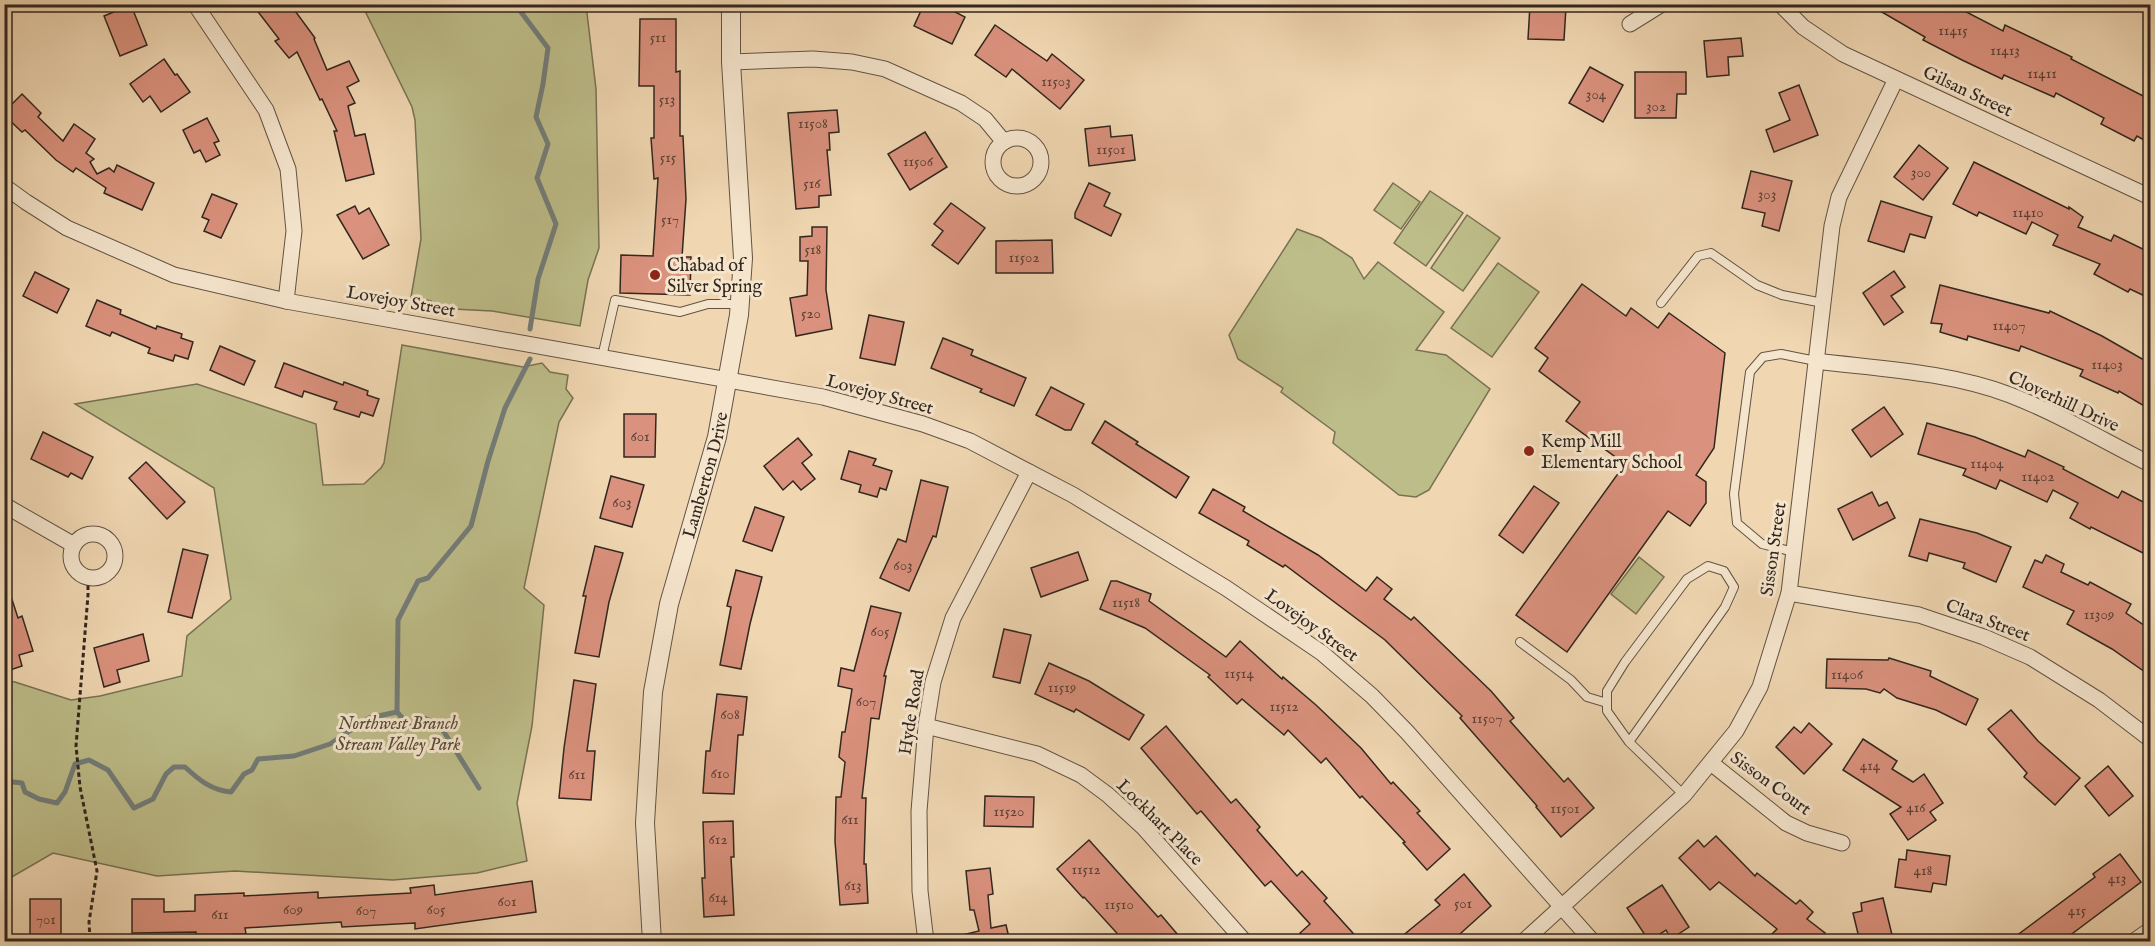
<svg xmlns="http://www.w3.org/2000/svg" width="2155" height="946" viewBox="0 0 2155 946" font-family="'IM FELL English',serif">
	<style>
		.green { fill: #bdbd89; stroke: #787254; stroke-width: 1.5 }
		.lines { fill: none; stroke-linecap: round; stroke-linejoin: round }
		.stream { stroke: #737d7a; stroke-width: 5 }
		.building { fill: #da917d; stroke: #32271e; stroke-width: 1.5 }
		.service-casing { stroke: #625343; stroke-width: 10 }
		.minor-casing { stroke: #625343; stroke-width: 17 }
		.tertiary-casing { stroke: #625343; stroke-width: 20 }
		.path { stroke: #32271e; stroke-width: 3; stroke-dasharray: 4.5 3; stroke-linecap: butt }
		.service { stroke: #f5e5cd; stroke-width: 8 }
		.minor { stroke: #f5e5cd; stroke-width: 15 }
		.tertiary { stroke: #f5e5cd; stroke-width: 18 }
		.poi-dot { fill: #8f2418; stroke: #f5e5cd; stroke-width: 2 }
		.labels { text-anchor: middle; stroke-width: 6; stroke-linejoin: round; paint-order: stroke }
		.number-label { font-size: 15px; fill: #5c4236 }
		.street-label { font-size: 18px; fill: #32271e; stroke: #f5e5cd }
		.poi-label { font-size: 18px; fill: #32271e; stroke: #f5e5cd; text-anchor: start }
		.park-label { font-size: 18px; font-style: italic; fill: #554c39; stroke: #f5e5cd }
	</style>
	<rect width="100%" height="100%" fill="#f0d7b2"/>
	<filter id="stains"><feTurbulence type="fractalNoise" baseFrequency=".00333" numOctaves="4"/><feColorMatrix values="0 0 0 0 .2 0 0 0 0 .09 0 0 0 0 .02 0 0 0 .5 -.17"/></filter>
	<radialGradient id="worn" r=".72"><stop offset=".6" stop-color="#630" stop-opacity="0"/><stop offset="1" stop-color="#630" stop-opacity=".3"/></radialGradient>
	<!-- green -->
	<g class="green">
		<path d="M359,5H586L596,89L599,248L588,280L580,326L492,311L433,308L431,301L411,297L421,239L415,120L412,107L364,9Z"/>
		<path d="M1393,183L1420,202L1401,229L1374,210Z"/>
		<path d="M1430,191L1463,213L1426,266L1394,243Z"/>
		<path d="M1467,215L1500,238L1463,291L1431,268Z"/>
		<path d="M1297,229L1321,238L1352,258L1364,279L1378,262L1444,312L1416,350L1446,355L1490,389L1429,490L1416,497L1399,495L1333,443L1335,432L1281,392L1283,388L1238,359L1229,335Z"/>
		<path d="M1498,263L1539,292L1492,357L1451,328Z"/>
		<path d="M402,345L523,367L542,363L550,372L568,375L566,389L573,398L559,422L524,588L544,605L532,726L517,803L527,861L477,873L393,880L235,871L157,876L53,853L5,881V681L15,682L71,700L100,696L182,676L187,636L231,599L214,488L75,404L197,384L316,424L323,485L364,484L381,468L384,463Z"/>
		<path d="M1639,557L1664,577L1636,614L1611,594Z"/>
	</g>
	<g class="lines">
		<!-- stream -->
		<g class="stream">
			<path d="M515,4L548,48L543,84L536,117L548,144L537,178L556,224L538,279L530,329"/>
			<path d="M397,712L412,729L421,717L439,724L479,788"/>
			<path d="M4,781L22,783L25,792L39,799L57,803L65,792L75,764L89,760L108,770L134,808L153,799L166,774L174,767H185C199,780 211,790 231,792L244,774L252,770L258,759L294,756L330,744L369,718L397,712L398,620L418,581L428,578L471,526L488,461L505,408L530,359"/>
		</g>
	</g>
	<!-- building -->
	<g class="building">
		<path d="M252,4H290L315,38L314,39L327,70L349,61L359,81L347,87L355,103L348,106L355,136L365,134L374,174L346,181L334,131H337L322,99L320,100L297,52L289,58L275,41L279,39Z"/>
		<path d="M924,4H940L965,17L952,44L914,26Z"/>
		<path d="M1868,4H1951L2003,31L2005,25L2072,57L2071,59L2151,100V144L2137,136L2134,141L2101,124L2104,118L2056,93L2054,97L2004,75L2002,79L1962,60L1923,40L1925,37Z"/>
		<path d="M131,5L147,45L120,56L104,16Z"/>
		<path d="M1530,5L1566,7L1564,40L1528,39Z"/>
		<path d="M640,19H676V72L680,71V136H683L686,199L682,257H691L690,295L620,293L621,255L653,256L658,178L654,179L651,138H654V86H639Z"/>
		<path d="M995,25L1047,61L1052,54L1084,80L1060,109L1012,69L1006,77L975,55Z"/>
		<path d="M1741,38L1743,56L1728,57L1729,75L1707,77L1704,41Z"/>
		<path d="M164,59L175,75L177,74L190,92L161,112L150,96L143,102L130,84Z"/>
		<path d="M1590,67L1623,85L1603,122L1569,103Z"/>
		<path d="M1635,72H1686V94H1677L1676,118H1635Z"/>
		<path d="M1799,85L1818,135L1774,152L1766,130L1790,120L1779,93Z"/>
		<path d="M22,94L41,113L38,117L63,141L74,124L95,139L86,153L94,159L90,162L97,174L109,168L114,172L117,165L154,183L142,210L104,193L106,188L76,168L73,172L56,160L25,130L22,132L4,115V112Z"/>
		<path d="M837,110L839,132L829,133L830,150H827L831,195L819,196V207L796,209L788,113Z"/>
		<path d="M207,118L219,141L214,143L220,155L206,162L200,150L194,153L183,130Z"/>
		<path d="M1110,126L1111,137L1132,135L1135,160L1089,166L1085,129Z"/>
		<path d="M925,132L947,167L910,190L888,154Z"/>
		<path d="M1919,145L1948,168L1923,200L1894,177Z"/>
		<path d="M1974,162L2069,209V207L2083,217L2078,227L2111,241L2114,235L2151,253V299L2130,289L2128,292L2094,274L2100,264L2053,245L2058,235L2032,222L2026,234L1979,212L1977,216L1953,204Z"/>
		<path d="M1751,171L1792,181L1779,231L1762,226L1765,213L1742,208Z"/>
		<path d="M1089,183L1110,193L1104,206L1121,214L1111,236L1075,218V213Z"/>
		<path d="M212,194L237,204L221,238L204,231L209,220L202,217Z"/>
		<path d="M1881,201L1932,217L1925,238L1910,234L1904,252L1868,241Z"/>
		<path d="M951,203L985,228L958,264L932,245L943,231L934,224Z"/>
		<path d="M355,206L359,214L369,208L389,245L363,259L337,215Z"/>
		<path d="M812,227H827L826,290L832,329L796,336L790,298L807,295L808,261H800V237L812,236Z"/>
		<path d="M1052,240L1053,273H996V241Z"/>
		<path d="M1894,271L1905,287L1891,296L1903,312L1884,325L1863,293Z"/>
		<path d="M35,272L69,289L57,313L23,296Z"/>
		<path d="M1582,284L1626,316L1631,308L1658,328L1669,313L1725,353L1714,448L1696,475L1706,482V503L1690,526L1668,511L1567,652L1516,615L1625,464L1566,421L1580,402L1539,371L1548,358L1535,348Z"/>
		<path d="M1940,285L2049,313L2050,311L2102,336L2151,364V410L2119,391L2118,393L2080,376L2083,370L2021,346L2019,351L1968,336L1967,340L1940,332L1942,324L1931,323Z"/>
		<path d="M97,300L121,310L120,314L156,329L157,326L182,334L181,338L193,342L188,359L175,355L173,361L148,353L150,348L112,332L110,336L86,326Z"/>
		<path d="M869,315L904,322L895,365L860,358Z"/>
		<path d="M943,338L973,350L971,355L1026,378L1014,406L980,392L982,389L931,368Z"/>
		<path d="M220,346L255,361L244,385L210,370Z"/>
		<path d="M284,363L343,385L344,382L368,391L367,395L379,399L373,416L361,412L359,417L334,409L337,402L304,391L302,397L275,387Z"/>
		<path d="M1051,387L1084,404L1071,430H1065L1036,415Z"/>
		<path d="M1884,407L1903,434L1871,457L1852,430Z"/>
		<path d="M624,414H656L655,457H624Z"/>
		<path d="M1105,421L1138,442L1136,444L1189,477L1176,498L1092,443Z"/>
		<path d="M1927,423L1975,437L2025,457L2028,450L2064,467L2063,469L2118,498L2122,491L2151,506V557L2091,527L2090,529L2070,518L2078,503L2053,490L2047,502L2000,480L1996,489L1963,475L1966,469L1918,454Z"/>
		<path d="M43,432L93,457L82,479L71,473L68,477L31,459Z"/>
		<path d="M798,438L812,455L802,463L815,479L801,490L793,481L783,490L764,466Z"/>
		<path d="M849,451L876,459L873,465L892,471L886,490L880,488L877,497L859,492L861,485L841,479Z"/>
		<path d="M146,462L185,502L167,519L129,478Z"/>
		<path d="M611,476L644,485L632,527L600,518Z"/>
		<path d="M921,480L948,487L936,537L933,536L909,591L880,578L898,539L906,542Z"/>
		<path d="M1534,486L1559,503L1523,553L1499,535Z"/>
		<path d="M1213,489L1245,507L1243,511L1318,555L1366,591L1377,577L1392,589L1384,599L1411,620L1414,617L1491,691L1514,718L1510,721L1564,782L1568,778L1594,808L1561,837L1536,807L1537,806L1460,718L1462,716L1385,640L1285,565L1283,567L1247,545L1249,541L1199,513Z"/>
		<path d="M1872,492L1879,506L1887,502L1895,518L1853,540L1838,509Z"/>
		<path d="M755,507L784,517L772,551L743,541Z"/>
		<path d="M1920,519L1977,533L2011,547L1996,582L1963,568L1965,563L1929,553L1927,561L1909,556Z"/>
		<path d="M595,546L623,553L609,602L599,657L575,653L586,596H583Z"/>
		<path d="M183,549L208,555L192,618L168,612Z"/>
		<path d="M1078,552L1088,580L1041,597L1031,568Z"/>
		<path d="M2046,555L2064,564L2061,572L2088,585L2090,582L2131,604L2126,613L2151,630V664L2145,672L2112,649L2067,624L2074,611L2023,587L2035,560L2042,563Z"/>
		<path d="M736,570L762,577L750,624L741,669L720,665L731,607L727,606Z"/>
		<path d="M1111,581H1117L1151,594L1149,601L1226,657L1240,641L1282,679L1283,677L1316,705L1361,748L1391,784L1393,782L1420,811L1417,813L1450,849L1427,870L1403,843L1405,842L1362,796L1360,798L1326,758L1321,763L1288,730L1284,735L1242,699L1237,704L1208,677L1210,675L1145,628L1100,609Z"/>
		<path d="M7,584L18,618L22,616L33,651L19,655L22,666L4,672V585Z"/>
		<path d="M871,606L901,613L884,676H886L879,719L871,718L862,798H866L864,864H866L868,903L840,905L835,841L836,797H841L845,762L839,757L842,732H845L852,689L838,686L841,668L854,671Z"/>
		<path d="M1004,629L1031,635L1020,683L993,677Z"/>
		<path d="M143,634L149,661L117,670L120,682L104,687L94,648Z"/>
		<path d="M1889,658L1931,671L1930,676L1978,699L1966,725L1936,710L1897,698L1884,689L1880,693L1866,689L1826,688L1827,659L1888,660Z"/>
		<path d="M1049,663L1089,681L1144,715L1129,740L1076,709L1074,712L1035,694Z"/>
		<path d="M574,680L596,684L587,751H595L591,800L559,798L564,748Z"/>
		<path d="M717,694L747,697L743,735H738L734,794L703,793L706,751H710Z"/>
		<path d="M2011,710L2038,741L2080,778L2055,805L2024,777L2027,773L1988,729Z"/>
		<path d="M1809,723L1832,744L1804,774L1776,747L1794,727L1801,733Z"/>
		<path d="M1166,726L1231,803L1236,799L1260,827L1257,830L1297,876L1302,871L1327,898L1324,901L1361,942H1307L1300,933L1310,924L1271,881L1265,886L1201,811L1197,814L1141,748Z"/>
		<path d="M1863,739L1897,761L1892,769L1913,782L1924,774L1943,803L1930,812L1936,820L1908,840L1890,814L1901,807L1843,770Z"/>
		<path d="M2108,766L2133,796L2109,816L2085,786Z"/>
		<path d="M985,796L1034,797L1033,827L984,826Z"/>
		<path d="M733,821L734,857H731L734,915L704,917L702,878H705L703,822Z"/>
		<path d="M1716,836L1755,876L1757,873L1796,904L1800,900L1813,912L1807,919L1825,933L1818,942H1779L1771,935L1777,929L1719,882L1710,890L1679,858L1698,840L1704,847Z"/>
		<path d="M1089,840L1158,917L1161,915L1184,942H1125L1084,897L1083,898L1057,869Z"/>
		<path d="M1907,850L1950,856L1946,885L1933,883L1931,892L1895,887L1899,859L1906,860Z"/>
		<path d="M2120,854L2141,882L2061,942H2008L2095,877L2093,874Z"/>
		<path d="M990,868L993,894L988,895L991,928L1006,925L1010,942H959L958,936L979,931L974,910H970L966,871Z"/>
		<path d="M1464,874L1491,906L1451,942H1395L1440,905L1435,900Z"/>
		<path d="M532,881L536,912L415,929V923L342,927L341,922L245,928L246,934L196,936V932L132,933V899H164V912L195,911V895L244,893V896L318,892V898L411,893L410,888L434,885L435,895Z"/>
		<path d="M1662,885L1689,927L1671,939L1666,930L1649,941L1627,908Z"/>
		<path d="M1883,898L1893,939L1882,942H1860L1853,913L1862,911L1861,903Z"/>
		<rect x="30" y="899" width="31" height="43"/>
	</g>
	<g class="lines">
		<defs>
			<g id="service">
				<path d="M1661,303L1698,256L1711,253L1757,285L1782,295L1823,303"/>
				<path d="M602,357L615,300L680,312L708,304H739"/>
				<path d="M1794,552L1762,544L1737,523L1734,494L1750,372L1763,357L1781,354L1816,361"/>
				<path d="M1520,642L1571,680L1587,697L1607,703"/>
				<path d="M1629,742L1725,607L1734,587L1724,571L1708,566L1687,579L1625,662L1607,691V711L1629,742L1684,795"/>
			</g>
			<g id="minor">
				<path d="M195,4L266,110L288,169L294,231L286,301"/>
				<path d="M1780,4L1803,27L1843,54L2150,197"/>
				<path d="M1630,24L1662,4"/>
				<path d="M731,62L813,59L852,62L885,69L961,103L985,119L1004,142"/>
				<circle cx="1017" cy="162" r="24"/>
				<path d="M4,186L26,202L67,228L174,275L286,301L823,397L923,424L970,441L1073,495L1226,588L1322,653L1372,696L1407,732L1593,942"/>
				<path d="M1816,361C1881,369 1949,372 2010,395C2059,414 2104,441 2150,464"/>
				<path d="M4,505L74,545"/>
				<circle cx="93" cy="556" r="22"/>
				<path d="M1789,593L1919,615L1984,637L2030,657L2099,700L2150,739"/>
				<path d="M926,726L1037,754L1081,775L1108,795L1144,828L1245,942"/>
				<path d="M1711,763L1786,823L1807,833L1842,843"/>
				<path d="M926,942L920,891L919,811L926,726L933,682L953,618L1029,472"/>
				<path d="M1523,942L1684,795L1736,731L1760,687L1789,593L1832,226L1839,197L1896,79"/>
				<path d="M2133,942L2150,930"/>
			</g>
			<g id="tertiary">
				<path id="s1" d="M652,942L645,823L653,692L669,604L717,437L739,315L743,258L731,62V4"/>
			</g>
		</defs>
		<!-- service casing -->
		<use href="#service" class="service-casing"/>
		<!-- minor casing -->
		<use href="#minor" class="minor-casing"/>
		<!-- tertiary casing -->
		<use href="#tertiary" class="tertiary-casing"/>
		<!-- path -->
		<path class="path" d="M88,578V595L76,746L80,787L97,871L89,922L90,939"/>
		<!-- service -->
		<use href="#service" class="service"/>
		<!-- minor -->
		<use href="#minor" class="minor"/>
		<!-- tertiary -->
		<use href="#tertiary" class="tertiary"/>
	</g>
	<!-- markers -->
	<g class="poi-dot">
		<circle cx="655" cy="275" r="6"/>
		<circle cx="1529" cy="451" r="6"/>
	</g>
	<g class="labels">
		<!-- number labels -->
		<g class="number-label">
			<text x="1953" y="35">11415</text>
			<text x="658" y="42">511</text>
			<text x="2005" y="55">11413</text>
			<text x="2042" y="78">11411</text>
			<text x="1056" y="86">11503</text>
			<text x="1596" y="99">304</text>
			<text x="667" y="104">513</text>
			<text x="1656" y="111">302</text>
			<text x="813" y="128">11508</text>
			<text x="1111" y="154">11501</text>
			<text x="668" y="162">515</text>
			<text x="918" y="166">11506</text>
			<text x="1921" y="177">300</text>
			<text x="812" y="188">516</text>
			<text x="1767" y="199">303</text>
			<text x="2028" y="217">11410</text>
			<text x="670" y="224">517</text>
			<text x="813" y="254">518</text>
			<text x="1024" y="262">11502</text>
			<text x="811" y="318">520</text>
			<text x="2009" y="330">11407</text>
			<text x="2107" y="369">11403</text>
			<text x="640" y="441">601</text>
			<text x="1987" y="468">11404</text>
			<text x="2038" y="481">11402</text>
			<text x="622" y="507">603</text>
			<text x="903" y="570">603</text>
			<text x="1126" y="607">11518</text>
			<text x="2099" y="619">11309</text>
			<text x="880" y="636">605</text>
			<text x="1239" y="678">11514</text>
			<text x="1847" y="679">11406</text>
			<text x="1062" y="692">11519</text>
			<text x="866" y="706">607</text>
			<text x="1284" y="711">11512</text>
			<text x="730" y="719">608</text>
			<text x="1487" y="723">11507</text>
			<text x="1870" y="770">414</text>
			<text x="720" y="778">610</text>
			<text x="577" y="779">611</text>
			<text x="1916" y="812">416</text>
			<text x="1565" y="813">11501</text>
			<text x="1009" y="816">11520</text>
			<text x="850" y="824">611</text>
			<text x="718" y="844">612</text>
			<text x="1086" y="874">11512</text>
			<text x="1923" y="875">418</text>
			<text x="2117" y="883">413</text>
			<text x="853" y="890">613</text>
			<text x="718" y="902">614</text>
			<text x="507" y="906">601</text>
			<text x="1463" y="908">501</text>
			<text x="1119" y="909">11510</text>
			<text x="293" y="914">609</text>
			<text x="436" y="914">605</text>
			<text x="366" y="915">607</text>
			<text x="2077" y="915">415</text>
			<text x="220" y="919">611</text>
			<text x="46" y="924">701</text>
		</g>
		<!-- street labels -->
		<g class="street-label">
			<text transform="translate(1968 91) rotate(25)" y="6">Gilsan Street</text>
			<text transform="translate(401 301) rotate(10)" y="6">Lovejoy Street</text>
			<text transform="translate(880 394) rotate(15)" y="6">Lovejoy Street</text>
			<text transform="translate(2064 401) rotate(25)" y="6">Cloverhill Drive</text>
			<text dy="6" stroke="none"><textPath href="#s1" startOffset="474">Lamberton Drive</textPath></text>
			<text transform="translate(1773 549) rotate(-82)" y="6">Sisson Street</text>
			<text transform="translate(1988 620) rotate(21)" y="6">Clara Street</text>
			<text transform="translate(1312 625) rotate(36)" y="6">Lovejoy Street</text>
			<text transform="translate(911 712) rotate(-81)" y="6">Hyde Road</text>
			<text transform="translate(1771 783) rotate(36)" y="6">Sisson Court</text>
			<text transform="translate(1160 822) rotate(45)" y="6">Lockhart Place</text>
		</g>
		<!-- poi labels -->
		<g class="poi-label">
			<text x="667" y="271">Chabad of<tspan x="667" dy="21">Silver Spring</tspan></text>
			<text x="1541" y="447">Kemp Mill<tspan x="1541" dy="21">Elementary School</tspan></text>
		</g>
		<!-- park labels -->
		<g class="park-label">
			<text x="398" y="729">Northwest Branch<tspan x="398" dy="21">Stream Valley Park</tspan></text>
		</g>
	</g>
	<!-- margin -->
	<rect width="2155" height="946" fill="none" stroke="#f0d7b2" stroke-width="24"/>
	<rect x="6" y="6" width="2143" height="934" fill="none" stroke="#32271e" stroke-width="3"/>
	<rect x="12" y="12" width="2131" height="922" fill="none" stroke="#32271e" stroke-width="1.5"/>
	<rect width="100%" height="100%" filter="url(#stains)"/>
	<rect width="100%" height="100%" fill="url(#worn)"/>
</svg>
